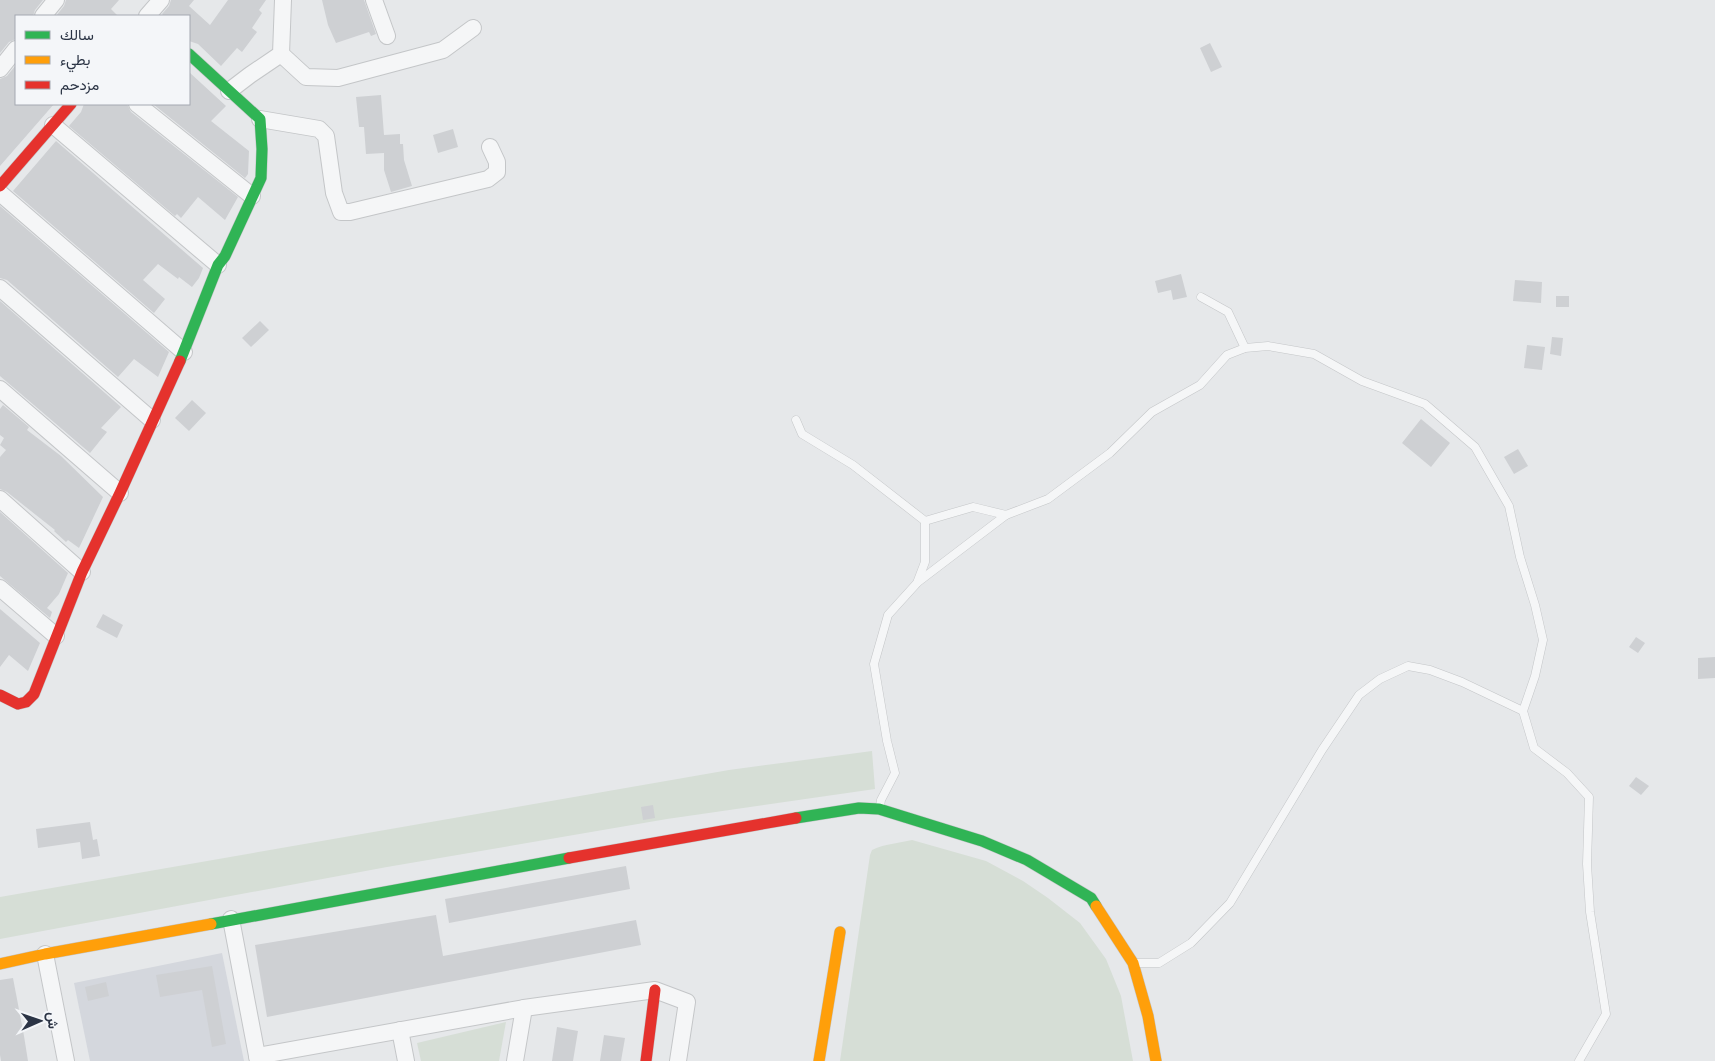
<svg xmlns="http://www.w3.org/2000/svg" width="1715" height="1061" viewBox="0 0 1715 1061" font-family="'Sofia Sans Condensed',Vazirmatn,sans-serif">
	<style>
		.built { fill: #d4d7dd }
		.green { fill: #d6ded6 }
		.building { fill: #ced0d3 }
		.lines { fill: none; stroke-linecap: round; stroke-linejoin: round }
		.lane-casing { stroke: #c4c6c8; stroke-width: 9 }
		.street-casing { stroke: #c4c6c8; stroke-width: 18 }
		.fast-casing { stroke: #c4c6c8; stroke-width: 12 }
		.slow-casing { stroke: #c4c6c8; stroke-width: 12 }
		.jam-casing { stroke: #c4c6c8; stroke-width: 12 }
		.lane { stroke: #f5f6f7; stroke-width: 8 }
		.street { stroke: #f5f6f7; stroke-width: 16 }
		.fast { stroke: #30b455; stroke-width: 11 }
		.slow { stroke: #ff9f0a; stroke-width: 11 }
		.jam { stroke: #e5322d; stroke-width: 11 }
	</style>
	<rect width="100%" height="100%" fill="#e6e8ea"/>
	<!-- built -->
	<path class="built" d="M222,953L244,1061H90L74,983Z"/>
	<!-- green -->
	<g class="green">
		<path d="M872,751L875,789L667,819L387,867L0,939V897L729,770Z"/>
		<path d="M912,840L986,861L1023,881L1048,898L1080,923L1106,959L1121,996L1133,1061H840L870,855L872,850C884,844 899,843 912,840Z"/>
		<path d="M506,1022L499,1061H421L417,1043Z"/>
	</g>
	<!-- building -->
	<g class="building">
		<path d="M0,0H43L35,10L33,16H16V39L9,42L0,53Z"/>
		<path d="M66,0H119L111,9L118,16H56L64,6Z"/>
		<path d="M171,0H194L189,6L210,25L228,0H266L259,10L262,13L252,28L257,32L242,52L237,48L221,66L198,44L189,41V16H164L162,14L169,6Z"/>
		<path d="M322,0H364L376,34L371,36L369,32L336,43L328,25Z"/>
		<path d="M1210,43L1222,67L1211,72L1200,48Z"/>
		<path d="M16,65V104H54L0,166V79L7,76Z"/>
		<path d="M189,72L226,106L211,121L249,151L248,174L245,178L153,104H189Z"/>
		<path d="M381,95L384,135L400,134V144H403L404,160L412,186L391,192L384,170V153L366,154L364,127H359L356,97Z"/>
		<path d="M84,104H127L131,112L238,197L225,220L198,197L181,218L177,214L175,216L69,126L81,112Z"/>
		<path d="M453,129L458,147L438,153L433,135Z"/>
		<path d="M56,141L203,268L199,278L192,287L179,277L178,279L158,264L143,280L165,299L154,313L13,191Z"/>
		<path d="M0,206L169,352L158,377L134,359L118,377L7,280L0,278Z"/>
		<path d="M1181,274L1187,297L1173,300L1171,290L1158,293L1155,281Z"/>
		<path d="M1515,280L1542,282L1541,303L1513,301Z"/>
		<rect x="1556" y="296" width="13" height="11"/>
		<path d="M0,301L121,407L101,428L107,432L90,453L0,376Z"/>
		<path d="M260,321L269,330L251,347L242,338Z"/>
		<path d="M1552,337L1563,338L1561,356L1550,354Z"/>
		<path d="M1527,345L1545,347L1542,370L1524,368Z"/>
		<path d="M192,400L206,413L189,431L175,418Z"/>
		<path d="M3,405L29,427L27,430L61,456L103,497L79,548L68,540L66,542L54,531L55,530L36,515L7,492L0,489V457L6,450L0,445L4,438L0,435V409Z"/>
		<path d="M1421,419L1450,443L1431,467L1402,443Z"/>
		<path d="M1518,449L1528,466L1514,474L1504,457Z"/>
		<path d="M0,512L68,573L59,594L47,608L52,612L50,618L0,576Z"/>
		<path d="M0,609L40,643L28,671L9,655L0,667Z"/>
		<path d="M103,614L123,625L117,638L96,627Z"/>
		<path d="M1636,637L1645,643L1638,653L1629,647Z"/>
		<path d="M1715,657V678L1698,679V658Z"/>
		<path d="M1636,777L1649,786L1641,795L1629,786Z"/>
		<path d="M653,805L655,818L643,820L641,807Z"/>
		<path d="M90,822L93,840L97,839L100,856L82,859L80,842L38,848L36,829Z"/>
		<path d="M626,866L630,889L449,923L445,899Z"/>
		<path d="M436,915L443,956L636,920L641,945L267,1017L255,945Z"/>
		<path d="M212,966L226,1044L212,1047L202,990L160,997L156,975Z"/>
		<path d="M13,978L24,1036L28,1061H1L0,1055V980Z"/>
		<path d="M106,982L109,996L88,1001L85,987Z"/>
		<path d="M557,1027L578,1031L573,1061H552Z"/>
		<path d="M604,1035L625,1038L621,1061H600Z"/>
	</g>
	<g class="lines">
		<defs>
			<g id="lane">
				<path d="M1201,297L1228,312L1245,348"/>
				<path d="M796,420L802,434L853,465L925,521L973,507L1006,515L1048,499L1110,453L1152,412L1200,385L1227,355L1245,348L1268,346L1314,354L1362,381L1425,404L1475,447L1509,506L1520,557L1535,605L1543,640L1535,676L1523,711L1534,748L1567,773L1589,797L1587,864L1590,912L1606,1014L1579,1061"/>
				<path d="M918,582L1006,515"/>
				<path d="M880,806L881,800L895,773L887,741L874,664L888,615L917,583L925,562V521"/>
				<path d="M1136,963H1159L1191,943L1230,903L1322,750L1359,695L1380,679L1408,666L1430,670L1462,682L1523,711"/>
			</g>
			<g id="street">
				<path d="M374,0L387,36"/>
				<path d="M43,16L56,0"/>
				<path d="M147,16L161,0"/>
				<path d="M281,54L306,77L338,78L443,50L473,28"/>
				<path d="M0,69L16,49"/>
				<path d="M229,91L250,75L281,54L283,0"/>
				<path d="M137,104L252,196"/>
				<path d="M260,119L319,129L326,136L334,193L341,212H350L488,179L497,172V162L490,147"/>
				<path d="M53,125L218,265"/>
				<path d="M0,193L184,352"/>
				<path d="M0,288L152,420"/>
				<path d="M0,389L120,493"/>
				<path d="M0,499L82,572"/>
				<path d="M0,588L56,636"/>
				<path d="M231,919L258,1061"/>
				<path d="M45,954L66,1061"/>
				<path d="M400,1030L406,1061"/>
				<path d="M257,1056L524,1008L655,990L687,1002L678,1061"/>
				<path d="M515,1061L524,1008"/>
			</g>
			<g id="fast">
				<path d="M180,361L218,265L225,256L261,178L262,149L260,119L189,54"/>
				<path d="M796,818L859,808L879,809L982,841L1027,860L1091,898L1096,906"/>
				<path d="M211,924L569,858"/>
			</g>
			<g id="slow">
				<path d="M1096,906L1133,963L1148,1016L1156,1061"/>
				<path d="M0,964L45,954L211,924"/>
				<path d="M819,1061L840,932"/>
			</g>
			<g id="jam">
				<path d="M0,186L71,104"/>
				<path d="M0,695L18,704L26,702L34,694L82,572L120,493L180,361"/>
				<path d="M569,858L796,818"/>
				<path d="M646,1061L655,990"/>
			</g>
		</defs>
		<!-- lane casing -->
		<use href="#lane" class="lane-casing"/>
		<!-- street casing -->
		<use href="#street" class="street-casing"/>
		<!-- fast casing -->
		<use href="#fast" class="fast-casing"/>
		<!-- slow casing -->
		<use href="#slow" class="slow-casing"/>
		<!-- jam casing -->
		<use href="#jam" class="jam-casing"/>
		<!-- lane -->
		<use href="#lane" class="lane"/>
		<!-- street -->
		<use href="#street" class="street"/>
		<!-- fast -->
		<use href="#fast" class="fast"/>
		<!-- slow -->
		<use href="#slow" class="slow"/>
		<!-- jam -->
		<use href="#jam" class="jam"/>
	</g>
	<!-- legend -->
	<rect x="15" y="15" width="175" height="90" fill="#f4f6f9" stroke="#a4a8b1"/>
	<rect x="25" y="31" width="25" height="8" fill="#30b455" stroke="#a4a8b1"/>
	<text x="60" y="40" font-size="15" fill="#2b3445">سالك</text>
	<rect x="25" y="56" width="25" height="8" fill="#ff9f0a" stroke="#a4a8b1"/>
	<text x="60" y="65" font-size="15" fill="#2b3445">بطيء</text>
	<rect x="25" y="81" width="25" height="8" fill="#e5322d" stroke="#a4a8b1"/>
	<text x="60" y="90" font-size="15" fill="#2b3445">مزدحم</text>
	<!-- north arrow -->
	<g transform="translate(40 1021) rotate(88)" stroke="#f4f6f9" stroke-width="4" paint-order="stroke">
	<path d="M0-4L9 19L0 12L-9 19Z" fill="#2b3445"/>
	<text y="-8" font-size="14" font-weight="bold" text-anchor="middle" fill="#2b3445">ش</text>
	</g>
</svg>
